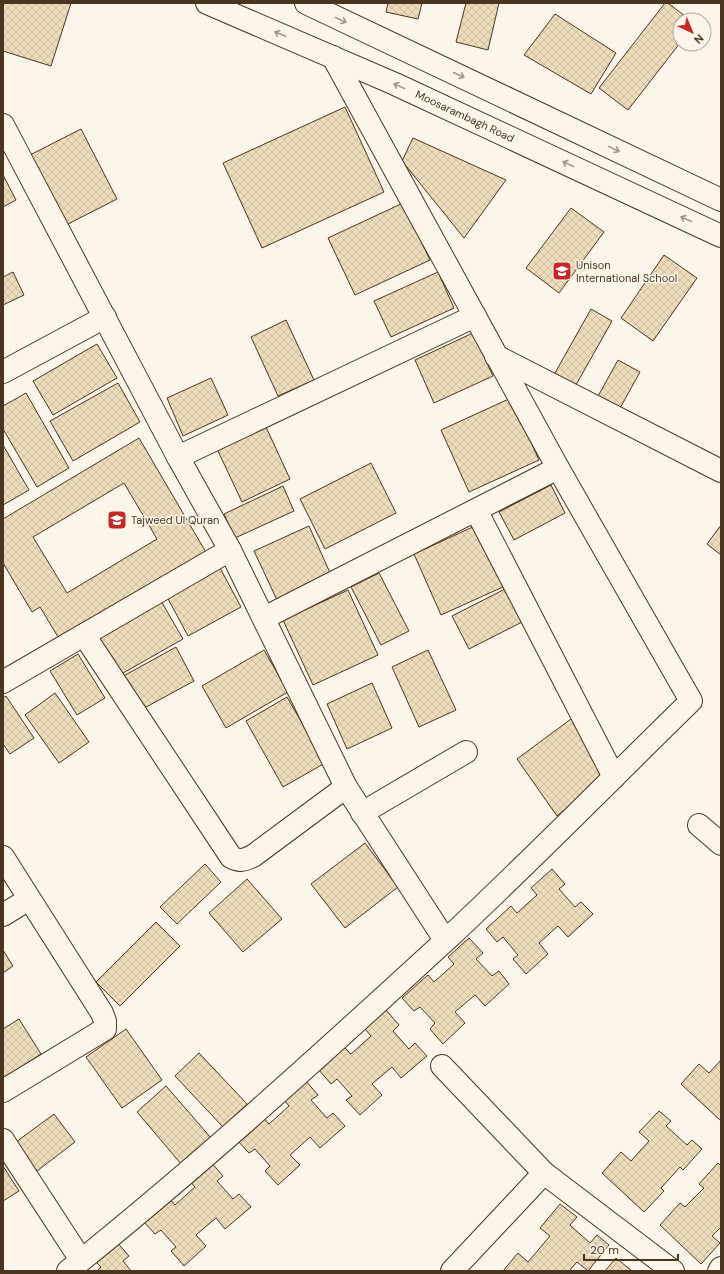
<svg xmlns="http://www.w3.org/2000/svg" width="724" height="1274" viewBox="0 0 724 1274" font-family="'DM Sans',sans-serif">
	<style>
		.building { fill: url(#building-cross-hatch); stroke: #4a3520; fill-rule: evenodd }
		.lines { fill: none; stroke-linecap: round; stroke-linejoin: round }
		.street-casing { stroke: #4a3520; stroke-width: 24 }
		.primary-casing { stroke: #4a3520; stroke-width: 24 }
		.street { stroke: #fbf6e9; stroke-width: 22 }
		.primary { stroke: #fbf6e9; stroke-width: 22 }
		.oneway { stroke: #a29684 }
		.labels { text-anchor: middle; stroke-width: 3; stroke-linejoin: round; paint-order: stroke }
		.street-label { font-size: 11px; fill: #4a3520; stroke: #fbf6e9 }
		.poi-label { font-size: 11px; fill: #4a3520; stroke: #fbf6e9; text-anchor: start }
	</style>
	<defs>
		<pattern id="building-cross-hatch" width="8" height="8" patternUnits="userSpaceOnUse"><rect width="8" height="8" fill="#ecdcbc"/><path d="M0 0l8 8M0 8l8-8" fill="none" stroke="#ccbda1"/></pattern>
	</defs>
	<rect width="100%" height="100%" fill="#fbf6e9"/>
	<!-- building -->
	<g class="building">
		<path d="M3,3H71L51,66L3,51Z"/>
		<path d="M388,3H422L418,19L386,12Z"/>
		<path d="M466,3H499L488,50L456,42Z"/>
		<path d="M665,3H668L690,20H680V43L628,110L599,88Z"/>
		<path d="M555,14L616,53L591,94L524,55Z"/>
		<path d="M345,107L384,192L262,248L223,163Z"/>
		<path d="M81,129L117,199L66,225L30,155Z"/>
		<path d="M413,138L506,180L464,238L402,161Z"/>
		<path d="M3,175L16,200L3,207Z"/>
		<path d="M403,203L430,260L355,295L328,238Z"/>
		<path d="M571,208L604,232L559,293L526,268Z"/>
		<path d="M664,255L697,278L653,341L621,318Z"/>
		<path d="M13,272L24,295L3,305V277Z"/>
		<path d="M438,272L454,308L391,337L374,301Z"/>
		<path d="M591,309L612,321L572,392L551,380Z"/>
		<path d="M286,320L314,380L278,396L251,337Z"/>
		<path d="M473,333L493,376L434,403L415,360Z"/>
		<path d="M97,344L117,378L53,415L33,381Z"/>
		<path d="M618,360L640,372L619,410L597,398Z"/>
		<path d="M211,378L228,415L183,436L167,398Z"/>
		<path d="M118,383L140,422L73,461L50,421Z"/>
		<path d="M26,393L69,468L37,487L3,429V406Z"/>
		<path d="M511,398L539,460L469,492L441,430Z"/>
		<path d="M266,427L290,479L242,502L217,449Z"/>
		<path d="M139,438L207,554L61,642L40,607L32,612L3,563V519ZM124,483L157,539L67,593L33,537Z"/>
		<path d="M3,445L29,490L3,505Z"/>
		<path d="M371,463L396,513L325,549L300,499Z"/>
		<path d="M551,485L565,513L514,540L499,512Z"/>
		<path d="M283,486L294,511L235,538L224,514Z"/>
		<path d="M477,525L505,586L441,615L414,554Z"/>
		<path d="M721,525V555L707,544Z"/>
		<path d="M309,526L331,575L277,600L254,551Z"/>
		<path d="M219,566L241,607L188,636L166,595Z"/>
		<path d="M379,573L409,631L381,645L351,587Z"/>
		<path d="M507,588L524,621L469,649L452,616Z"/>
		<path d="M348,590L378,655L313,685L283,620Z"/>
		<path d="M160,599L183,639L116,677L93,637Z"/>
		<path d="M176,647L194,681L137,712L118,679Z"/>
		<path d="M264,650L288,692L226,728L202,686Z"/>
		<path d="M428,650L456,710L419,727L392,667Z"/>
		<path d="M78,654L105,698L77,715L50,671Z"/>
		<path d="M372,683L392,728L347,749L327,704Z"/>
		<path d="M55,693L89,742L59,763L25,715Z"/>
		<path d="M6,696L34,738L10,754L3,744V698Z"/>
		<path d="M287,697L325,763L283,787L246,721Z"/>
		<path d="M575,716L610,771L557,816L517,759Z"/>
		<path d="M365,843L398,887L345,928L311,884Z"/>
		<path d="M205,864L221,882L177,924L160,907Z"/>
		<path d="M552,869L565,884L559,889L575,907L581,902L593,914L568,937L558,926L539,943L548,954L526,974L513,959L518,955L503,937L497,942L486,929L511,906L517,913L537,895L531,888Z"/>
		<path d="M247,879L282,919L243,952L209,913Z"/>
		<path d="M156,922L180,946L120,1006L96,982Z"/>
		<path d="M469,938L483,953L476,959L492,976L499,971L509,984L485,1006L475,995L455,1012L465,1023L443,1044L430,1029L435,1023L420,1007L414,1011L402,998L428,975L434,982L454,964L448,957Z"/>
		<path d="M3,950L13,966L3,973Z"/>
		<path d="M386,1010L399,1025L393,1031L409,1049L415,1043L427,1056L401,1078L392,1067L372,1084L382,1095L360,1115L346,1100L352,1096L337,1079L331,1084L319,1070L344,1047L351,1054L371,1036L365,1029Z"/>
		<path d="M19,1019L41,1054L3,1079V1029Z"/>
		<path d="M126,1029L162,1080L122,1108L86,1057Z"/>
		<path d="M199,1053L247,1104L223,1127L175,1076Z"/>
		<path d="M721,1060V1121L681,1084L699,1064L709,1073Z"/>
		<path d="M305,1080L318,1095L311,1100L327,1118L333,1113L345,1126L320,1148L310,1137L290,1155L300,1165L278,1185L265,1171L270,1166L255,1149L249,1153L237,1140L263,1117L269,1124L289,1106L283,1099Z"/>
		<path d="M166,1086L212,1139L182,1165L137,1112Z"/>
		<path d="M659,1111L671,1121L666,1126L687,1145L692,1140L702,1149L683,1170L680,1167L661,1188L664,1191L644,1212L602,1173L621,1152L631,1161L649,1141L639,1132Z"/>
		<path d="M54,1114L75,1142L37,1171L16,1142Z"/>
		<path d="M210,1161L223,1176L217,1181L233,1199L239,1194L251,1207L225,1229L216,1218L196,1235L206,1246L184,1266L171,1251L176,1247L161,1230L155,1234L143,1221L169,1198L175,1205L195,1187L189,1180Z"/>
		<path d="M718,1163L721,1166V1227L712,1236L720,1243L701,1264L660,1225L680,1203L685,1207L704,1188L699,1184Z"/>
		<path d="M3,1166L19,1191L3,1201Z"/>
		<path d="M560,1204L577,1217L570,1225L590,1243L597,1235L609,1245L588,1271L577,1262L569,1271H503L518,1253L528,1262L550,1236L540,1228Z"/>
		<path d="M116,1241L129,1256L123,1261L131,1271H97L101,1267L94,1260Z"/>
		<path d="M616,1258L632,1271H605Z"/>
	</g>
	<g class="lines">
		<defs>
			<g id="street">
				<path d="M3,125L178,457L230,550L346,787L445,940"/>
				<path d="M496,356L721,471"/>
				<path d="M3,372L105,317"/>
				<path d="M178,457L475,316"/>
				<path d="M476,510L614,777"/>
				<path d="M264,618L558,468"/>
				<path d="M84,635L231,857C240,862 244,860 253,856L346,787"/>
				<path d="M3,682L230,550"/>
				<path d="M362,813L466,752"/>
				<path d="M699,825L721,844"/>
				<path d="M3,857L102,1013L105,1021V1029L3,1091"/>
				<path d="M3,915L29,899"/>
				<path d="M442,1066L544,1173L673,1271"/>
				<path d="M3,1140L81,1260"/>
				<path d="M68,1271C198,1167 322,1054 445,941C529,863 609,781 691,701L558,468L333,57"/>
				<path d="M452,1271L544,1173"/>
				<path d="M719,1271L721,1268"/>
			</g>
			<g id="primary">
				<path d="M207,3L395,84L721,236"/>
				<path d="M306,3L721,200"/>
			</g>
		</defs>
		<!-- street casing -->
		<use href="#street" class="street-casing"/>
		<!-- primary casing -->
		<use href="#primary" class="primary-casing"/>
		<!-- street -->
		<use href="#street" class="street"/>
		<!-- primary -->
		<use href="#primary" class="primary"/>
	</g>
	<!-- one-way arrows -->
	<defs><path id="oneway-shaft" d="M-6 0H5M1.5-3L5.5 0L1.5 3" fill="none" stroke-width="1.6" stroke-linecap="round" stroke-linejoin="round"/></defs>
	<g class="oneway">
		<use href="#oneway-shaft" transform="translate(341 20) rotate(25)"/>
		<use href="#oneway-shaft" transform="translate(280 34) rotate(-157)"/>
		<use href="#oneway-shaft" transform="translate(459 75) rotate(25)"/>
		<use href="#oneway-shaft" transform="translate(399 86) rotate(-155)"/>
		<use href="#oneway-shaft" transform="translate(614 149) rotate(26)"/>
		<use href="#oneway-shaft" transform="translate(568 164) rotate(-155)"/>
		<use href="#oneway-shaft" transform="translate(686 219) rotate(-155)"/>
	</g>
	<!-- icons -->
	<defs>
		<symbol id="university-square" viewBox="-11 -11 22 22"><rect x="-9" y="-9" width="18" height="18" rx="4" fill="#c62828" stroke="#fbf6e9"/><path d="M0-5L7-2L0 1L-7-2ZM-4 1L0 2.5L4 1V4Q0 6-4 4Z" fill="#fff"/></symbol>
		<symbol id="school-square" viewBox="-11 -11 22 22"><rect x="-9" y="-9" width="18" height="18" rx="4" fill="#c62828" stroke="#fbf6e9"/><path d="M0-5L7-2L0 1L-7-2ZM-4 1L0 2.5L4 1V4Q0 6-4 4Z" fill="#fff"/></symbol>
	</defs>
	<g fill-rule="evenodd">
		<use href="#university-square" x="551" y="260" width="22" height="22"/>
		<use href="#school-square" x="106" y="509" width="22" height="22"/>
	</g>
	<g class="labels">
		<!-- street labels -->
		<g class="street-label">
			<text transform="translate(465 116) rotate(25)" y="4">Moosarambagh Road</text>
		</g>
		<!-- poi labels -->
		<g class="poi-label">
			<text x="576" y="269">Unison<tspan x="576" dy="13">International School</tspan></text>
			<text x="131" y="524">Tajweed Ul Quran</text>
		</g>
	</g>
	<!-- border -->
	<rect width="724" height="1274" fill="none" stroke="#4a3520" stroke-width="8"/>
	<!-- north arrow -->
	<g transform="translate(692 32) rotate(136)"><circle r="19" fill="#fbf6e9" stroke="#b4a999"/>
	<path d="M0-3L7 15L0 10L-7 15Z" fill="#c62828"/>
	<text y="-6" font-size="11" font-weight="bold" text-anchor="middle" fill="#4a3520">N</text>
	</g>
	<!-- scale -->
	<path d="M584 1254v6h94v-6" fill="none" stroke="#4a3520" stroke-width="2"/>
	<text x="590" y="1254" font-size="12" fill="#4a3520" stroke="#fbf6e9" stroke-width="3" paint-order="stroke">20 m</text>
</svg>
